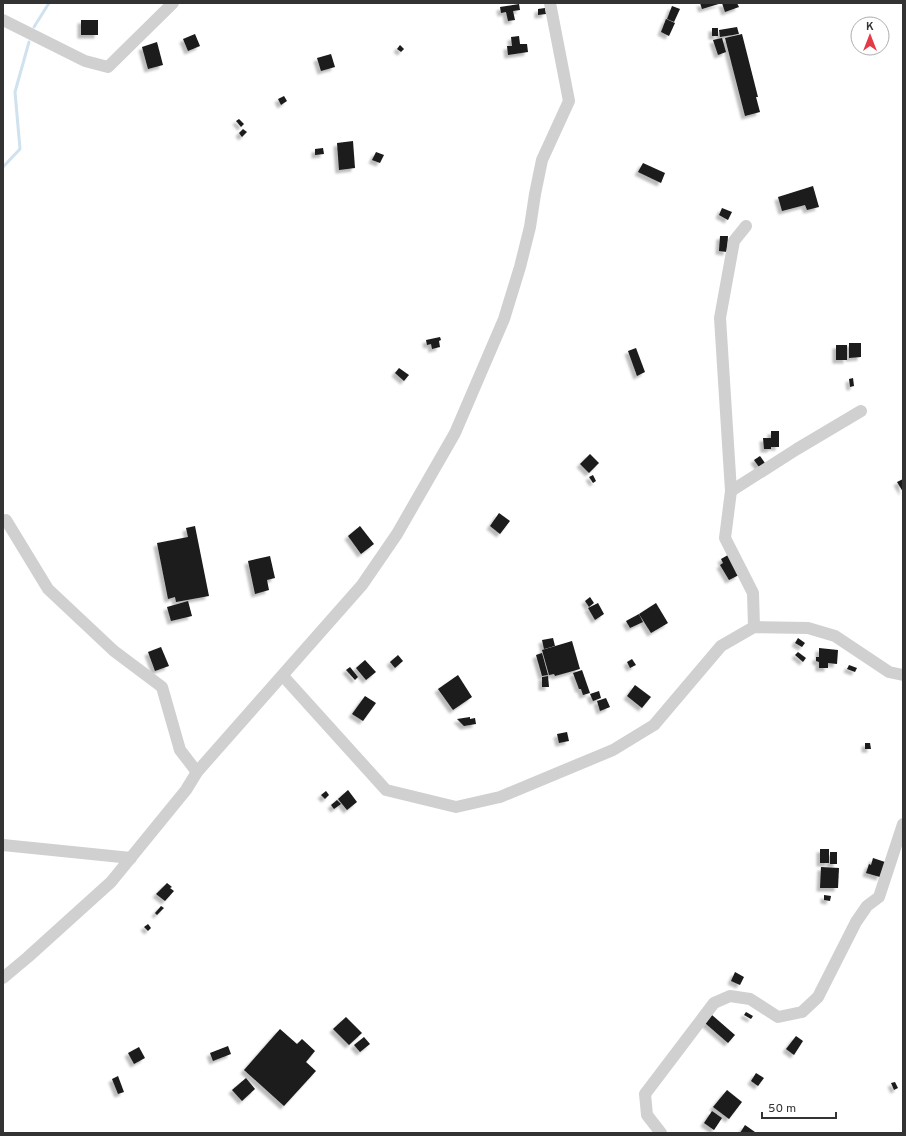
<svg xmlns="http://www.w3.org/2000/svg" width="906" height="1136" viewBox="0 0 906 1136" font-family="Overpass,sans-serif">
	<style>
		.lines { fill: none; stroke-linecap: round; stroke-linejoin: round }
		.stream { stroke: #cfe2ee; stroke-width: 3 }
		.building { fill: #1a1a1a; filter: url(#shadow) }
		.street { stroke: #d0d0d0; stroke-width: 12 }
	</style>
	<defs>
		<filter id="shadow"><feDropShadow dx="-3.5" dy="3.5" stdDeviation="1" flood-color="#0004"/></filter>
	</defs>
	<rect width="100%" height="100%" fill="#fff"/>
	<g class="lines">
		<!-- stream -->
		<g class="stream">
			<path d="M34,27L49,3"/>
			<path d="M3,167L20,149L15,92L29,42"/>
		</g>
	</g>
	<!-- building -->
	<g class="building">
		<path d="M700,3H737L739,7L725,12L722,3L702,9Z"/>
		<path d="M519,4L520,10L513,11L515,20L508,21L506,12L501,13L500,7Z"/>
		<path d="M672,6L680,9L674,22L667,19Z"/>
		<path d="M545,8L546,14L538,15V9Z"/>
		<path d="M666,19L675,23L669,36L661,32Z"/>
		<rect x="81" y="20" width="17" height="15"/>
		<path d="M737,27L739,34L720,37L719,30Z"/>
		<rect x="712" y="28" width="6" height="8"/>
		<path d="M195,34L200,46L188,51L183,39Z"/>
		<path d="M742,34L758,97H756L760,112L745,116L725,38Z"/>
		<path d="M519,36L520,44H527L528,52L508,55L507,46H512L511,37Z"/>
		<path d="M722,38L726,52L718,55L713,40Z"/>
		<path d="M157,42L163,65L148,69L142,47Z"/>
		<path d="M400,45L404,49L401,52L397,49Z"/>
		<path d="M331,54L335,67L321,71L317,58Z"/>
		<path d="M284,96L287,101L281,105L278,99Z"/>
		<path d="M239,119L244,124L241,127L236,121Z"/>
		<path d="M243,129L247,132L242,137L239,133Z"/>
		<path d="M353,141L355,168L339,170L337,143Z"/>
		<path d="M323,148L324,154L315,155V149Z"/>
		<path d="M376,152L384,155L380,163L372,160Z"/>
		<path d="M643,163L665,173L661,183L638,172Z"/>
		<path d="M813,186L819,207L807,210L805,205L782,211L778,197Z"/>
		<path d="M722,208L732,212L728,220L719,215Z"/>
		<path d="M720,236H728L727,252L719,251Z"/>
		<path d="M440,337L441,340L439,341L440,347L432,349L431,344L427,345L426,340Z"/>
		<path d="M849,343H861V357L849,358Z"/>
		<rect x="836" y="345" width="11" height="15"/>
		<path d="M636,348L645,372L637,376L628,351Z"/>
		<path d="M399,368L409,375L404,381L395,373Z"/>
		<path d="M853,378L854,386L850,387L849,379Z"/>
		<path d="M771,431H779V447H771V449H764L763,438H771Z"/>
		<path d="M590,454L599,463L589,473L580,464Z"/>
		<path d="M760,456L765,463L759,467L754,460Z"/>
		<path d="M593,475L596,481L593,483L589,477Z"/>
		<path d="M903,479V492L897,482Z"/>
		<path d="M499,513L510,521L500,534L490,526Z"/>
		<path d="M195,526L209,596L176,602L175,597L168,599L157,543L188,537L186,528Z"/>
		<path d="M360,526L374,544L361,554L348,536Z"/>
		<path d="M728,555L739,575L729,580L720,565L723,563L721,559Z"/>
		<path d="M270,556L275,578L267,580L269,590L255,594L248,561Z"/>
		<path d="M590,597L594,603L589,607L585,601Z"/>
		<path d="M188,601L192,616L171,621L167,607Z"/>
		<path d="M598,603L604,614L595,620L588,608Z"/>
		<path d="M656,603L668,623L651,633L639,614Z"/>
		<path d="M639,614L643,622L630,628L626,621Z"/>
		<path d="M553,638L555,646L544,649L542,640Z"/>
		<path d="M798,638L805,643L802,647L795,643Z"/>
		<path d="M572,641L580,669L555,676L554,674L549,675L542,650Z"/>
		<path d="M161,647L169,666L155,671L148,652Z"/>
		<path d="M819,648L838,650L837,664L828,663V668H819V662L816,661V657H819Z"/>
		<path d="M798,652L806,658L803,662L795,655Z"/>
		<path d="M542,653L548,675L542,676L536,655Z"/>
		<path d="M398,655L403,661L395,668L390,662Z"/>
		<path d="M632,659L636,665L630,668L627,662Z"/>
		<path d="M365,660L376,672L366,680L356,668Z"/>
		<path d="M849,665L857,668L855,672L847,669Z"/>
		<path d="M350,667L358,677L355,680L346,670Z"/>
		<path d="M582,670L590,693L583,695L581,689H579L573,673Z"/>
		<path d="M458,675L472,697L453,710L438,689Z"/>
		<path d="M548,676L549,687H542V677Z"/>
		<path d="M635,685L651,697L642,708L627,696Z"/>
		<path d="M599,691L601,698L593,701L590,694Z"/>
		<path d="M365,696L376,703L363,721L352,714Z"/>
		<path d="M606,698L610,707L600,711L597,701Z"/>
		<path d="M470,717V719L475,718L476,724L464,726L457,719Z"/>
		<path d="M567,732L569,741L559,743L557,734Z"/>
		<path d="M865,743H870L871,749H865Z"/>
		<path d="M348,790L357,802L347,810L338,799Z"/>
		<path d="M326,791L329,795L325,799L321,795Z"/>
		<path d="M337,800L341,804L334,809L331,805Z"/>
		<rect x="820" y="849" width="9" height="14"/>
		<rect x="830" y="852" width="7" height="12"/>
		<path d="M873,858L885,862L880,877L866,873L869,864L871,865Z"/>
		<path d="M821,867L839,868L838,888H820Z"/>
		<path d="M167,883L172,887L170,888L174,891L165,901L156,894Z"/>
		<path d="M824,895L831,896L830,901L824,900Z"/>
		<path d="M161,906L164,908L157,915L155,913Z"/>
		<path d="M148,924L151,928L148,931L144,927Z"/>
		<path d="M735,972L744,977L740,985L731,981Z"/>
		<path d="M746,1012L753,1016L751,1019L744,1015Z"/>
		<path d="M712,1015L735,1035L728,1043L705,1023Z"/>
		<path d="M346,1017L362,1033L349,1045L333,1029Z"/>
		<path d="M280,1029L297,1044L302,1039L315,1051L306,1062L316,1071L284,1106L244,1070Z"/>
		<path d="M796,1036L803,1041L794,1055L786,1049Z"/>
		<path d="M364,1037L370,1044L360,1052L354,1045Z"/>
		<path d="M228,1046L231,1054L213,1061L210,1053Z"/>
		<path d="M139,1047L145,1058L134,1064L128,1053Z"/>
		<path d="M756,1073L764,1078L758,1086L751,1081Z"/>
		<path d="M118,1076L124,1092L118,1094L112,1079Z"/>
		<path d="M246,1078L255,1089L242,1101L232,1090Z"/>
		<path d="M895,1082L898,1088L894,1090L891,1083Z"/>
		<path d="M727,1090L742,1102L729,1119L713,1107Z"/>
		<path d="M712,1111L722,1118L714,1130L704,1123Z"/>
		<path d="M745,1125L755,1132L754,1133H740Z"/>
	</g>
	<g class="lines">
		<!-- street -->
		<g class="street">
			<path d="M3,20L85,61L108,67L173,3"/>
			<path d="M746,226L734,241L720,318L731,491L725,538L753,593L754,627"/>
			<path d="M731,491L797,449L861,411"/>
			<path d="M6,520L48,589L114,651L162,687L180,750L197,772"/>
			<path d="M283,676L386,790L456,807L500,797L613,750L654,725L721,646L754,627L808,628L835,636L889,672L903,675"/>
			<path d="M3,845L131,858"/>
			<path d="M3,978L28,957L111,882L186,790L197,772L362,585L397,534L455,433L504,319L520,267L530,227L535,194L542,160L569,101L550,3"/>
			<path d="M661,1133L647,1115L645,1094L714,1003L730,996L750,999L778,1017L802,1012L818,997L856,922L867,906L879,897L903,824"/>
		</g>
	</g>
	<!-- border -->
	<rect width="906" height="1136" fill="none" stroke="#333333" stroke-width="8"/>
	<!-- north arrow -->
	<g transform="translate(870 36)"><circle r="19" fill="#ffffff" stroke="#adadad"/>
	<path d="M0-3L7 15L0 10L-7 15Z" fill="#e63946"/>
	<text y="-6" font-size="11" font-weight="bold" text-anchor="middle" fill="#333333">K</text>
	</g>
	<!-- scale -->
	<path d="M762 1112v6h74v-6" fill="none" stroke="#333333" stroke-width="2"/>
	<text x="768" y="1112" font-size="12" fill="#333333" stroke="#ffffff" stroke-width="3" paint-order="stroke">50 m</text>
</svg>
